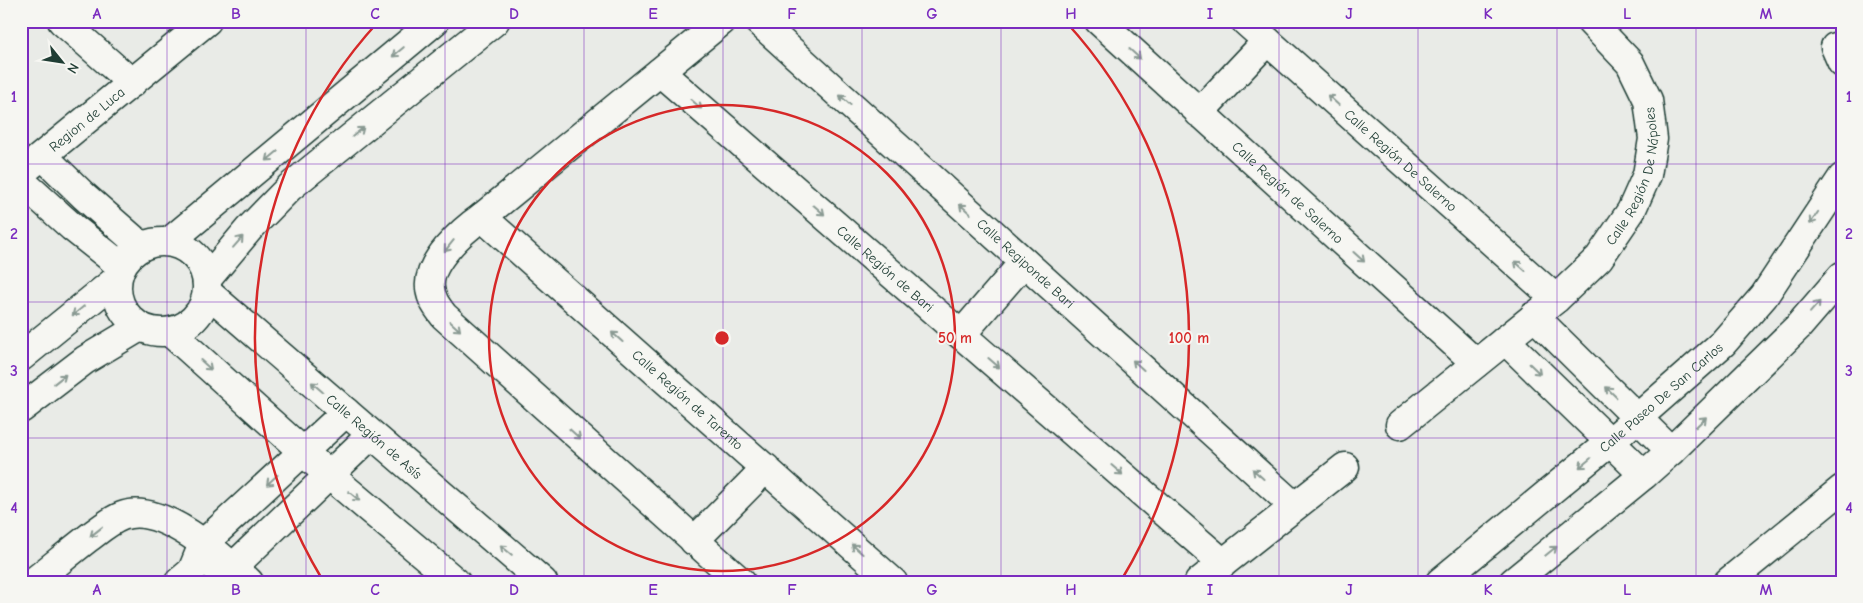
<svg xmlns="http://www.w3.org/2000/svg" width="1863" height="603" viewBox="0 0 1863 603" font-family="'Comic Neue',sans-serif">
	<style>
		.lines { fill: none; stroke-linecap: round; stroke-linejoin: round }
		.street-casing { stroke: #1f3d34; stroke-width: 31 }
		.secondary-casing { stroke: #1f3d34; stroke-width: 31 }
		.street { stroke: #f6f6f2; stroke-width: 28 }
		.secondary { stroke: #f6f6f2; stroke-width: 28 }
		.oneway { stroke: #8a9a93 }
		.grid { fill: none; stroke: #7b2cbf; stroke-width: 1; stroke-opacity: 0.55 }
		.ring { fill: none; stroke: #d62828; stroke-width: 2.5 }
		.labels { text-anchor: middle; stroke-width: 4; stroke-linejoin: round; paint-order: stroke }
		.street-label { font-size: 14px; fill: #1f3d34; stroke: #f6f6f2 }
		.centre { fill: #d62828; stroke: #f6f6f2; stroke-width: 2.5 }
		.ring-label { font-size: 15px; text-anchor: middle; font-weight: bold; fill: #d62828; stroke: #f6f6f2; stroke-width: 4; stroke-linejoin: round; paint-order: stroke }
		.neatline { fill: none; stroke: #7b2cbf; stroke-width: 2 }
		.grid-label { font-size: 16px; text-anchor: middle; font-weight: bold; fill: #7b2cbf }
	</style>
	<rect width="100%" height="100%" fill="#e9ebe7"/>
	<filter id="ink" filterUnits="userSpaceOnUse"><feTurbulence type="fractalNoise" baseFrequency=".02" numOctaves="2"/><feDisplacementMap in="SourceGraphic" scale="10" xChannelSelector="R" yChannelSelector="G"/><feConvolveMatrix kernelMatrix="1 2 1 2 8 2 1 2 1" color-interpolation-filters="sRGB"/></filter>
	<g filter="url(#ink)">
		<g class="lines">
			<defs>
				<g id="street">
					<path d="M62,21L132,83"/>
					<path d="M722,21L482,217C463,230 427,262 430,288C431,299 437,307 444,316L741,582"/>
					<path id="s1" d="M758,21L1294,506"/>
					<path id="s2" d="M1099,21L1476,363"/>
					<path id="s3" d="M1245,21L1556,299"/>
					<path id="s4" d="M660,72L1223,563"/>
					<path d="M1199,113L1267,41"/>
					<path d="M43,156L84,196L141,246"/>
					<path id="s5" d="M21,173L207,21"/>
					<path d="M21,181L72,227L121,266"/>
					<path id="s6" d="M482,217L893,582"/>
					<circle cx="162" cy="287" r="45"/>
					<path d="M169,242L435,21"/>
					<path d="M207,279L249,229L290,187L495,21"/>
					<path id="s7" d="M207,292L543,582"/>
					<path d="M1534,316L1671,451"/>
					<path d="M170,332L329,475L456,582"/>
					<path d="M961,335L1024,262"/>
					<path d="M1505,340L1644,475"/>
					<path d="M21,357L116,280"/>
					<path d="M21,409L85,360L140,327"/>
					<path id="s8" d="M1400,425L1556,299L1599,258L1631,211L1647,175L1653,139L1648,100L1630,63L1590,21"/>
					<path d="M694,541L766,468"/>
					<path d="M216,569L233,567L371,435"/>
					<path d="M33,582C51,568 69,553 87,539C98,531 109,521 122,516C160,501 223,557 249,582"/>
					<path d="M179,582L192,571L203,544L346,412"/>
					<path d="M1199,582L1345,467"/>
					<path d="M1728,582L1842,489"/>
				</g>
				<g id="secondary">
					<path d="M1835,47L1842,63"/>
					<path id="s9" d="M1440,582L1610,442L1723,343L1764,296L1842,178"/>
					<path d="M1513,582L1644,475L1671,451L1798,327L1842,276"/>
				</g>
			</defs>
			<!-- street casing -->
			<use href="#street" class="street-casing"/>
			<!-- secondary casing -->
			<use href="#secondary" class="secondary-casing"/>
			<!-- street -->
			<use href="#street" class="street"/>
			<!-- secondary -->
			<use href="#secondary" class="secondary"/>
		</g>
		<!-- one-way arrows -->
		<defs><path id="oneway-shaft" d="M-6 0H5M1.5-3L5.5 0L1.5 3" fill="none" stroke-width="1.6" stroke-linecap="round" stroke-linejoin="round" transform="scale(1.25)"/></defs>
		<g class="oneway">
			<use href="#oneway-shaft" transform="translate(398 52) rotate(140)"/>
			<use href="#oneway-shaft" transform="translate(1135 54) rotate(42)"/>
			<use href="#oneway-shaft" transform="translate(845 100) rotate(-138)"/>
			<use href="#oneway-shaft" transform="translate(1333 100) rotate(-138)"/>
			<use href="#oneway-shaft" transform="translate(696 104) rotate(41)"/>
			<use href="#oneway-shaft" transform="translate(358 132) rotate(-39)"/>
			<use href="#oneway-shaft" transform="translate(272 156) rotate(140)"/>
			<use href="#oneway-shaft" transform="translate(965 209) rotate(-138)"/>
			<use href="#oneway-shaft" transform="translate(819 210) rotate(41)"/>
			<use href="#oneway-shaft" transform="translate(1814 218) rotate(124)"/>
			<use href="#oneway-shaft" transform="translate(238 242) rotate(-49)"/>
			<use href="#oneway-shaft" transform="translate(449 246) rotate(129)"/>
			<use href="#oneway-shaft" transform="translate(1359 257) rotate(42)"/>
			<use href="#oneway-shaft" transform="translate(1520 266) rotate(-138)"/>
			<use href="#oneway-shaft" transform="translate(1815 307) rotate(-49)"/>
			<use href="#oneway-shaft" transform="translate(78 311) rotate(141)"/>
			<use href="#oneway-shaft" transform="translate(455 326) rotate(42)"/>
			<use href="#oneway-shaft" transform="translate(617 337) rotate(-138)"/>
			<use href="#oneway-shaft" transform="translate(994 363) rotate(41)"/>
			<use href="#oneway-shaft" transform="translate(206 365) rotate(42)"/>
			<use href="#oneway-shaft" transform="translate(1138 365) rotate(-138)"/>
			<use href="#oneway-shaft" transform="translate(1535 369) rotate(44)"/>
			<use href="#oneway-shaft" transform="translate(60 379) rotate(-38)"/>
			<use href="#oneway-shaft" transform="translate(317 387) rotate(-139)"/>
			<use href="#oneway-shaft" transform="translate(1611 392) rotate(-136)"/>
			<use href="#oneway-shaft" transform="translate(1701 422) rotate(-44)"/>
			<use href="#oneway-shaft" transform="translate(575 434) rotate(42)"/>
			<use href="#oneway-shaft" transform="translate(1585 463) rotate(141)"/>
			<use href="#oneway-shaft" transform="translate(1117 470) rotate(41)"/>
			<use href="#oneway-shaft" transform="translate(1258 474) rotate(-138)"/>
			<use href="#oneway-shaft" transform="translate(272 480) rotate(137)"/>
			<use href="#oneway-shaft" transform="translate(354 496) rotate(40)"/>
			<use href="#oneway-shaft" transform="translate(96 532) rotate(142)"/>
			<use href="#oneway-shaft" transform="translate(857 549) rotate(-138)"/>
			<use href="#oneway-shaft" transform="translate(506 550) rotate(-140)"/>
			<use href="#oneway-shaft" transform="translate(1551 551) rotate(-39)"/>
		</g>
	</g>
	<!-- grid -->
	<path class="grid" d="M167,21V582M306,21V582M445,21V582M584,21V582M723,21V582M862,21V582M1001,21V582M1140,21V582M1279,21V582M1418,21V582M1557,21V582M1696,21V582M21,164H1842M21,302H1842M21,438H1842"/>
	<!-- distance rings -->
	<g class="ring">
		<circle cx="722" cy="338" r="233"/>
		<path d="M322 579A467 467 0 0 1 378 22M1066 22A467 467 0 0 1 1122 579"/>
	</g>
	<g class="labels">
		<!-- street labels -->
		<g class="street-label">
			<text dy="5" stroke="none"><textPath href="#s5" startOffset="85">Region de Luca</textPath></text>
			<text dy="5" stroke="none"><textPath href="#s3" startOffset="209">Calle Región De Salerno</textPath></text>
			<text dy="5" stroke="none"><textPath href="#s8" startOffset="351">Calle Región De Nápoles</textPath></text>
			<text dy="5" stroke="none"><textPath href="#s2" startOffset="255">Calle Región de Salerno</textPath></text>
			<text dy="5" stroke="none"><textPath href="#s1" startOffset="361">Calle Regiponde Bari</textPath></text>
			<text dy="5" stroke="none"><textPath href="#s4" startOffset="299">Calle Región de Bari</textPath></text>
			<text dy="5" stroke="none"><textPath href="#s9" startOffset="288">Calle Paseo De San Carlos</textPath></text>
			<text dy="5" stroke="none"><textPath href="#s6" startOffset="275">Calle Región de Tarento</textPath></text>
			<text dy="5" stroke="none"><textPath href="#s7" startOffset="221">Calle Región de Asís</textPath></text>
		</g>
	</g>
	<circle cx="722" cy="338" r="8" class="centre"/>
	<g class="ring-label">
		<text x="955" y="343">50 m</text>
		<text x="1189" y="343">100 m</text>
	</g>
	<!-- margin -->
	<rect width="1863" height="603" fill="none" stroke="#f6f6f2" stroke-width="55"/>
	<!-- north arrow -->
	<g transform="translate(62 62) rotate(120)" stroke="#f6f6f2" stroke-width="4" paint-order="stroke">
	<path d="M0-4L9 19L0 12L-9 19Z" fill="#1f3d34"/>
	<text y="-8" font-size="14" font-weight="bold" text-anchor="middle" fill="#1f3d34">N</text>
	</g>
	<rect x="28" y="28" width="1808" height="548" class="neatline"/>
	<g class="grid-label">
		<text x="97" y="19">A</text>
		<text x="236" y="19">B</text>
		<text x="375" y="19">C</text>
		<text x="514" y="19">D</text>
		<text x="653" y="19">E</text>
		<text x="792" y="19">F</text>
		<text x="932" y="19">G</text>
		<text x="1071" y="19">H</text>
		<text x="1210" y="19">I</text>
		<text x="1349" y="19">J</text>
		<text x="1488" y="19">K</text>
		<text x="1627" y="19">L</text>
		<text x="1766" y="19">M</text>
		<text x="14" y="102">1</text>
		<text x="1849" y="102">1</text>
		<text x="14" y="239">2</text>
		<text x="1849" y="239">2</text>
		<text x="14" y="376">3</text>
		<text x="1849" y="376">3</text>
		<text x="14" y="513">4</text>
		<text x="1849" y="513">4</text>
		<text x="97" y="595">A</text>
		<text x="236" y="595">B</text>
		<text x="375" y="595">C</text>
		<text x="514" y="595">D</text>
		<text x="653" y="595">E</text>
		<text x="792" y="595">F</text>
		<text x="932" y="595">G</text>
		<text x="1071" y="595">H</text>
		<text x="1210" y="595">I</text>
		<text x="1349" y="595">J</text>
		<text x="1488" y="595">K</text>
		<text x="1627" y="595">L</text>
		<text x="1766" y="595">M</text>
	</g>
</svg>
